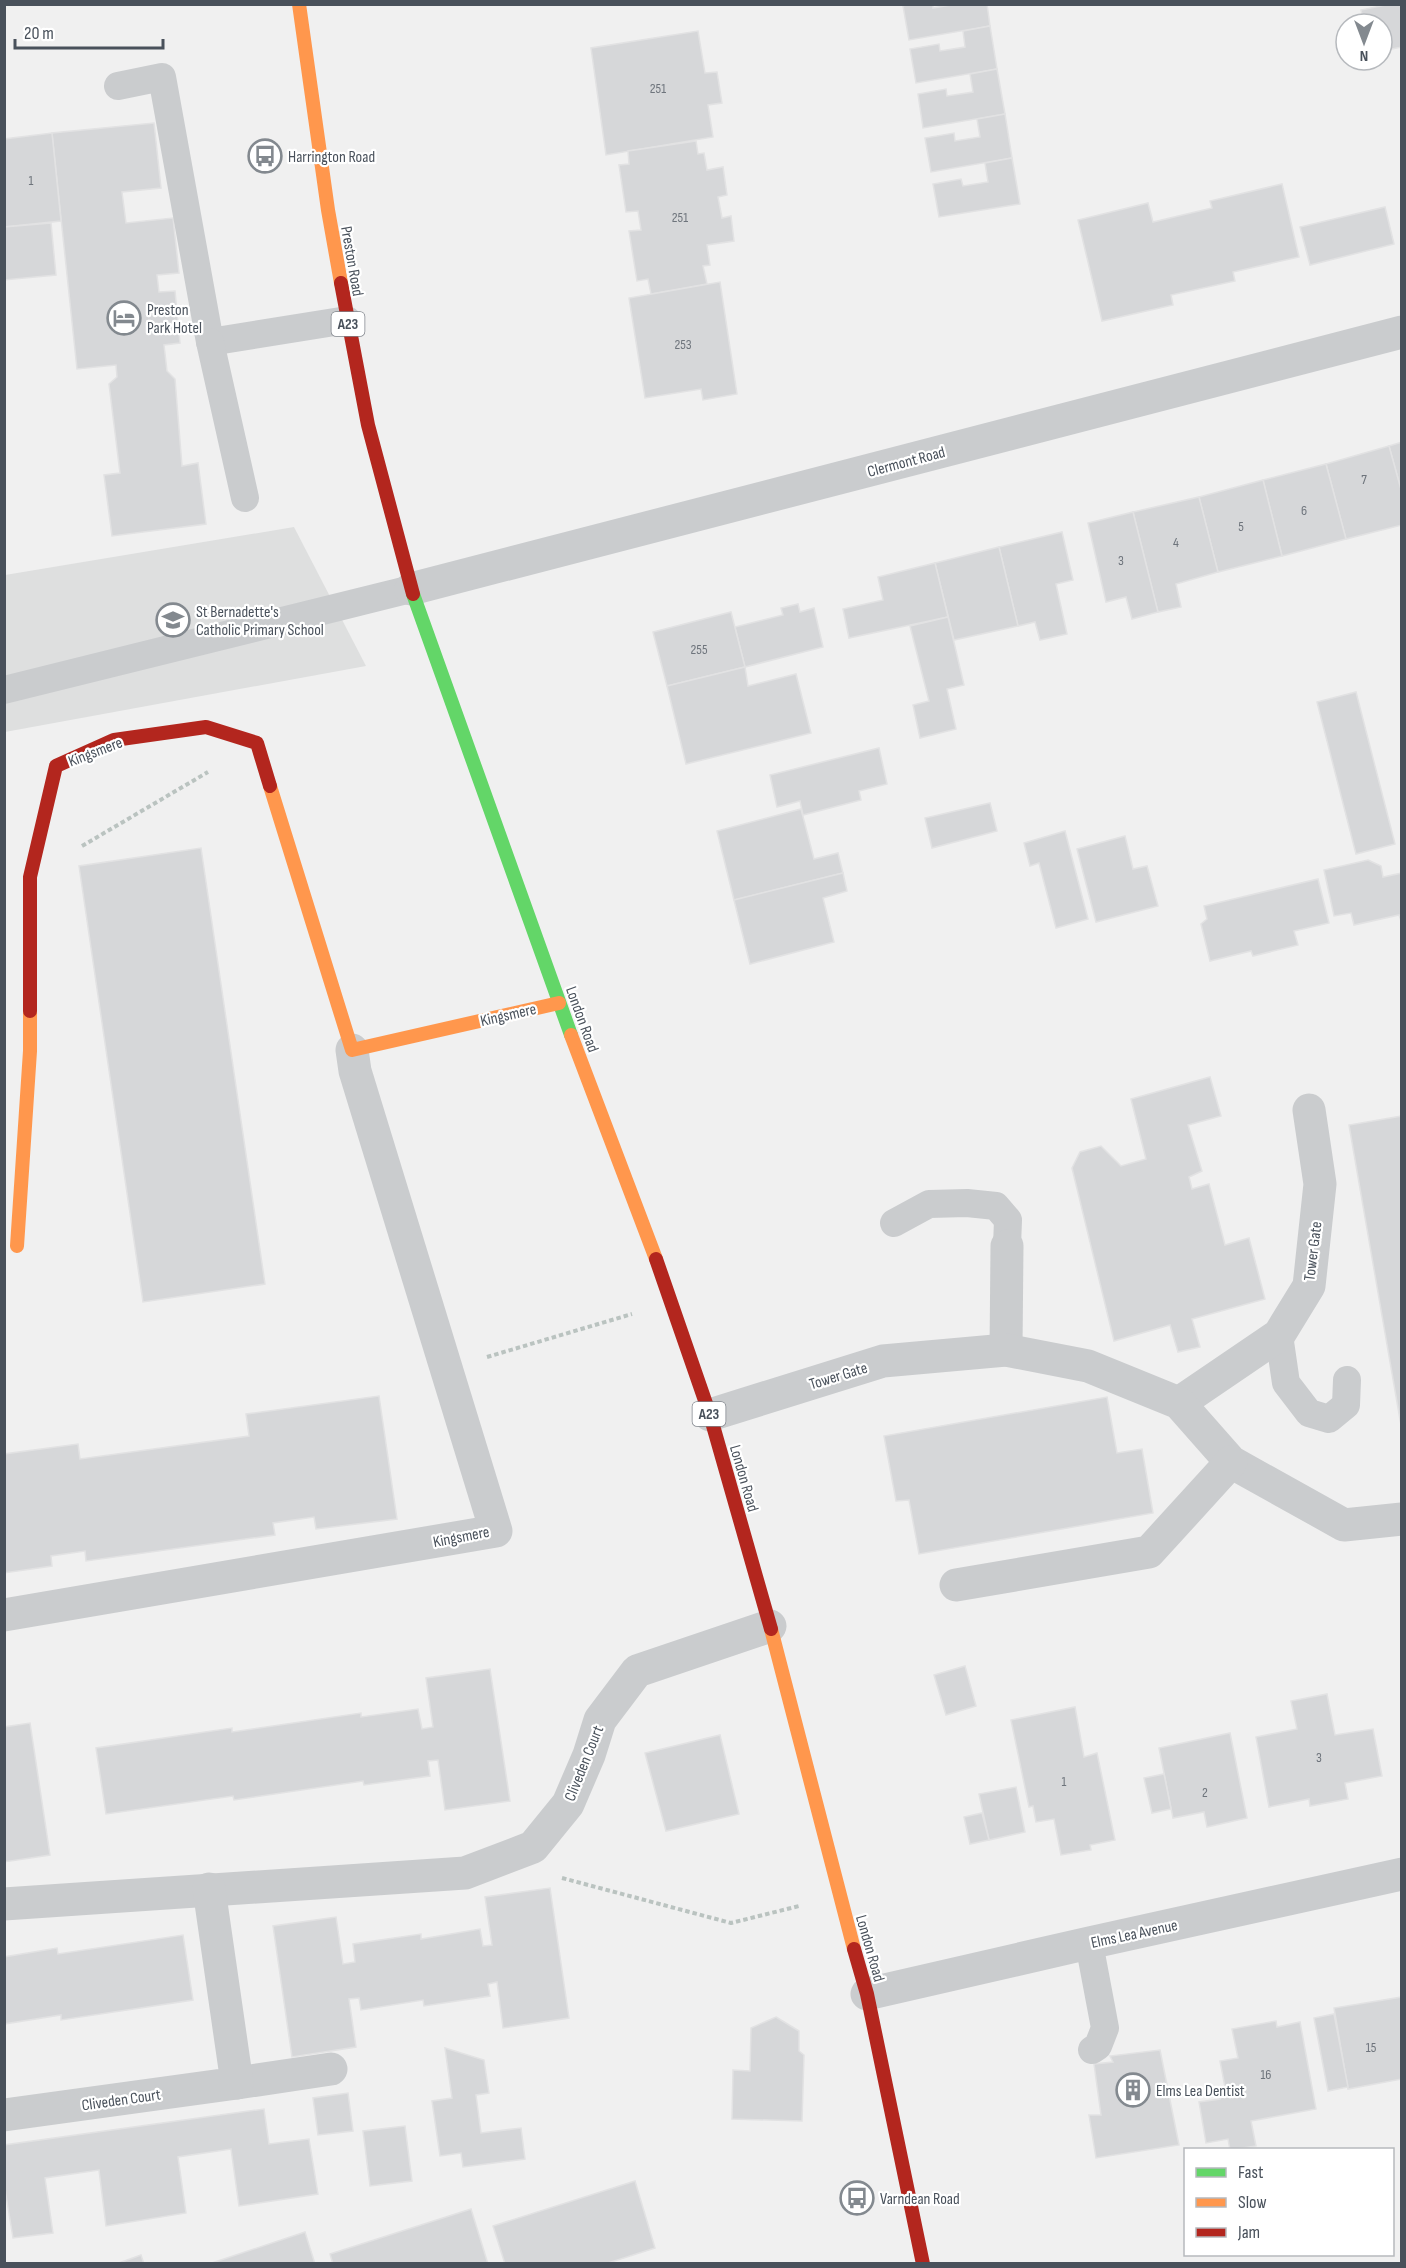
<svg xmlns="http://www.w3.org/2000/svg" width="1406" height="2268" viewBox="0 0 1406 2268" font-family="'Sofia Sans Condensed',sans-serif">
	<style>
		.education { fill: #dedfdf }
		.building { fill: #d6d7d9; stroke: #e2e2e3; stroke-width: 1.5 }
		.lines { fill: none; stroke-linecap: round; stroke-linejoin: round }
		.path { stroke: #bac3c0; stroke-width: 4; stroke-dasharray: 4.5 3; stroke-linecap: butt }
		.lane { stroke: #caccce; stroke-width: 28 }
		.street { stroke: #caccce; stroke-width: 33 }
		.fast { stroke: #63d668; stroke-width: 14 }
		.slow { stroke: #ff974d; stroke-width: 14 }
		.jam { stroke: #b3261e; stroke-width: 14 }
		.labels { text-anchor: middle; stroke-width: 4.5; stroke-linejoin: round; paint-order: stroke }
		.number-label { font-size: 14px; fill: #6e747c }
		.shield { fill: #fff; stroke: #80858c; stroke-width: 1.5 }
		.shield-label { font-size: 15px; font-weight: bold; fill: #49515b }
		.poi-label { font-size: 16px; fill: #49515b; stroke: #fff; text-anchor: start }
		.street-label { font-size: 16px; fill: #49515b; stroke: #fff }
	</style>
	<rect width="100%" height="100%" fill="#f0f0f0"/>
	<!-- education -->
	<path class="education" d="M294,527L366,666L5,732V575Z"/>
	<!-- building -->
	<g class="building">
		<path d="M910,4H933V8L956,4H987L990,26L909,40L903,6Z"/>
		<path d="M1390,4H1402V47L1382,51V24H1364L1361,10Z"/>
		<path d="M990,26L997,69L916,83L910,49L939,44L940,51L965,47L963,31Z"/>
		<path d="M698,31L705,73L717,72L722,103L708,105L713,137L606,155L591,48Z"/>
		<path d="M997,69L1005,114L923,128L918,94L946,89L947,96L973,92L970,74Z"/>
		<path d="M1005,114L1012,158L931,172L925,138L954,133L955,141L980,137L977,119Z"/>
		<path d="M154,123L161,188L122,192L126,223L173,218L179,273L157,275L159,292L175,291L180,343L164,345L167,371L175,379L182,466L198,463L206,524L112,536L104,475L120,473L109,384L117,377L116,365L77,369L52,133Z"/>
		<path d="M52,133L61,221L4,227V139Z"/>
		<path d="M696,141L698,154L704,153L707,170L723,167L727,195L718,197L722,218L731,216L734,241L707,245L710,265L703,266L707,284L651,294L648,279L637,281L629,231L641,230L638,211L626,212L619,165L629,164L628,151Z"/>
		<path d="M1012,158L1020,204L939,217L933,184L961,179L963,186L988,182L985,163Z"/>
		<path d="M1282,184L1299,257L1233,272L1235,281L1171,295L1173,305L1102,321L1078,220L1148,203L1153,222L1212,208L1210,201Z"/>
		<path d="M1385,207L1394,244L1310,265L1300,227Z"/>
		<path d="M51,223L56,275L4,280V227Z"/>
		<path d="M720,282L737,394L703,400L701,389L645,398L629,298Z"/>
		<path d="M1402,442V493L1389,446Z"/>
		<path d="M1389,446L1402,493V525L1346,539L1326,464Z"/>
		<path d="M1326,464L1346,539L1282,556L1263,480Z"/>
		<path d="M1263,480L1282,556L1218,572L1199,497Z"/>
		<path d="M1199,497L1218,572L1176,584L1181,607L1158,612L1133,512Z"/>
		<path d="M1133,512L1158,612L1132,619L1126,597L1106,602L1088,523Z"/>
		<path d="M1062,532L1073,580L1056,584L1067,634L1040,640L1035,622L1018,626L999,547Z"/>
		<path d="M999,547L1018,626L954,640L935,563Z"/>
		<path d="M935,563L948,617L849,638L843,609L883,600L878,577Z"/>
		<path d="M798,604L800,612L814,608L823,647L745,667L735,627L783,615L781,608Z"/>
		<path d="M731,612L745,667L667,686L653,632Z"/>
		<path d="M948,617L964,685L947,689L956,729L920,738L913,705L929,701L910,626Z"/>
		<path d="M745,667L748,686L796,674L811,733L686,764L667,686Z"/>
		<path d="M1356,692L1395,844L1356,854L1317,702Z"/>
		<path d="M879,748L887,784L859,791L861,800L803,815L800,801L777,807L770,775Z"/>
		<path d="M990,803L997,831L932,848L925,818Z"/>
		<path d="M801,809L814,859L838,853L843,873L734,900L717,831Z"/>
		<path d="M1065,831L1088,919L1056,928L1039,863L1030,866L1024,843Z"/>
		<path d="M1125,836L1133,869L1147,866L1158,906L1096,922L1077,849Z"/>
		<path d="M201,848L265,1284L143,1302L79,866Z"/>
		<path d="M1368,860L1381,866L1383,877L1402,873V924L1399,915L1354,925L1351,913L1334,916L1324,870Z"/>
		<path d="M843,873L847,891L823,898L834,942L750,964L734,900Z"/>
		<path d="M1318,879L1329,923L1294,931L1298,945L1253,956L1251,951L1210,961L1201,924L1207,919L1204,906Z"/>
		<path d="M1210,1077L1221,1116L1188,1125L1202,1171L1189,1177L1192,1189L1209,1184L1225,1245L1249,1238L1265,1299L1192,1319L1200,1347L1178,1352L1170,1325L1114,1341L1072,1168L1080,1152L1101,1146L1121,1166L1146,1159L1131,1099Z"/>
		<path d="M1402,1116V1431L1349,1125Z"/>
		<path d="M379,1396L397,1519L316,1529L314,1517L273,1523L275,1535L86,1561L85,1551L51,1556L52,1566L4,1573V1454L78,1444L80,1459L249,1436L246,1414Z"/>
		<path d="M1107,1397L1117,1453L1142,1449L1153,1513L919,1554L909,1500L896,1501L884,1436Z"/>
		<path d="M965,1666L976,1706L946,1715L934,1675Z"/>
		<path d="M490,1669L510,1801L445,1810L438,1760L428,1761L430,1776L364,1785L363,1781L234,1800L233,1796L106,1814L96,1748L232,1728V1732L361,1713V1717L418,1709L422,1729L433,1727L426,1678Z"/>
		<path d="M1327,1694L1335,1735L1373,1729L1382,1776L1345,1783L1348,1799L1310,1806L1309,1799L1269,1807L1256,1737L1297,1729L1291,1701Z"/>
		<path d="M1075,1707L1084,1757L1097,1753L1115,1840L1090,1845L1091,1850L1061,1855L1054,1819L1036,1822L1033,1806L1029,1807L1011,1720Z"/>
		<path d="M30,1723L50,1855L4,1862V1727Z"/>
		<path d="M1230,1733L1247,1818L1207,1827L1204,1812L1173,1818L1159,1748Z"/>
		<path d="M720,1735L739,1814L666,1831L645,1753Z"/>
		<path d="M1164,1774L1171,1809L1152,1813L1144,1778Z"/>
		<path d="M1016,1787L1025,1832L989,1840L979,1794Z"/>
		<path d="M982,1813L989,1840L970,1844L964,1817Z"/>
		<path d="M550,1888L569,2018L503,2028L497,1982L488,1984L490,1996L424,2006L423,2000L361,2010L359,1998L349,1999L356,2047L292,2057L273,1926L336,1917L343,1964L355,1962L353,1944L421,1934V1939L480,1929L483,1946L492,1945L485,1897Z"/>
		<path d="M183,1935L193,2000L61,2020V2015L4,2024V1957L57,1948L58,1954Z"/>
		<path d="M1402,1997V2079L1348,2089L1334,2008Z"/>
		<path d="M1334,2014L1348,2087L1328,2091L1314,2018Z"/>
		<path d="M776,2017L799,2031V2051L804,2055L802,2121L732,2119L733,2070L750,2071L751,2028Z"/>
		<path d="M1276,2021L1277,2027L1300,2022L1316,2109L1251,2121L1256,2146L1230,2150L1228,2139L1206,2143L1199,2102L1220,2099L1218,2087H1225L1220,2061L1238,2058L1232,2029Z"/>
		<path d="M445,2048L484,2060L489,2093L476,2095L481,2133L521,2128L525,2159L463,2167L461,2153L440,2156L432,2101L452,2098Z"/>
		<path d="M1160,2050L1179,2145L1096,2158L1089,2115H1101L1094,2064L1113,2062L1110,2056Z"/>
		<path d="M348,2093L353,2131L318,2135L313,2098Z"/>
		<path d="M264,2109L269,2144L309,2139L318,2194L239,2206L231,2149L178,2157L186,2213L106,2226L99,2170L45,2178L53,2233L13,2238L4,2183V2145Z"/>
		<path d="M405,2126L412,2181L370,2186L363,2131Z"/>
		<path d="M635,2181L655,2248L605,2264H505L493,2226Z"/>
		<path d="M471,2209L488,2264H333L330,2254Z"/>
		<path d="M305,2232L315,2264H209Z"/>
		<path d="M141,2255L144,2264H116Z"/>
	</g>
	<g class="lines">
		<!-- path -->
		<g class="path">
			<path d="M82,846L208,772"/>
			<path d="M487,1357L632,1314"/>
			<path d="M562,1878L731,1923L799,1906"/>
		</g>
		<!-- lane -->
		<g class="lane">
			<path d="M118,86L162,77L210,342L347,320"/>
			<path d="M210,342L245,498"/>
			<path d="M4,690L411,589"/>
			<path d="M894,1223L929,1204L967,1203L996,1206L1008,1220L1007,1246"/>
			<path d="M1279,1335L1286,1383L1309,1413L1329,1419L1346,1405L1347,1380"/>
			<path d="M1089,1943L1105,2028L1098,2046L1092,2050"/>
		</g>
		<!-- street -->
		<g class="street">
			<path d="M411,589L1402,332"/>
			<path d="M1006,1350L1007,1246"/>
			<path d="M1179,1403L1279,1335L1309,1286L1320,1184L1309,1110"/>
			<path d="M710,1415L883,1361L1006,1350L1088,1366L1179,1403L1231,1462L1344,1525L1402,1519"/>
			<path d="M956,1585L1149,1552L1231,1462"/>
			<path d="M4,1615L496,1531L355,1071L352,1050"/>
			<path d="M4,1904L465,1873L533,1847L568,1804L589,1755L600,1720L637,1671L770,1626"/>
			<path d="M867,1994L1089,1943L1402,1874"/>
			<path d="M237,2083L331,2069"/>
			<path d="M4,2115L237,2083L209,1889"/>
		</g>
		<!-- fast -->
		<path class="fast" d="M413,594L571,1035"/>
		<!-- slow -->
		<g class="slow">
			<path d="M299,4L328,210L341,283"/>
			<path d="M270,786L352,1050L559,1003"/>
			<path d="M571,1035L656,1259"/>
			<path d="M17,1246L30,1051V1011"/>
			<path d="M771,1629L854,1949"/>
		</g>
		<!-- jam -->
		<g class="jam">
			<path d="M341,283L368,425L413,594"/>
			<path d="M30,1011V877L56,766L114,740L206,727L257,743L270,786"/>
			<path d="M656,1259L710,1415L771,1629"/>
			<path d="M854,1949L867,1994L923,2264"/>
		</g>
	</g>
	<!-- icons -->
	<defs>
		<symbol id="bus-ring" viewBox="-11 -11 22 22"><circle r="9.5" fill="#fff" stroke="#83898f" stroke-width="1.5"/><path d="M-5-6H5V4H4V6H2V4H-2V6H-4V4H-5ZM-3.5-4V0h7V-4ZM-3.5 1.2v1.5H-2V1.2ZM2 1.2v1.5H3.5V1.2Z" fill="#83898f"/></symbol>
		<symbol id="hotel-ring" viewBox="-11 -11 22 22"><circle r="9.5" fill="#fff" stroke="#83898f" stroke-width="1.5"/><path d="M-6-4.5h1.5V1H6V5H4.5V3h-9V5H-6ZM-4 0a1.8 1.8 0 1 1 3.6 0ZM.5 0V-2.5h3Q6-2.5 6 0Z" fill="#83898f"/></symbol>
		<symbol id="school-ring" viewBox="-11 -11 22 22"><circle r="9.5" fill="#fff" stroke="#83898f" stroke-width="1.5"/><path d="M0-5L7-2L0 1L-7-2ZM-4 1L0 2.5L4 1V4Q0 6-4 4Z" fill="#83898f"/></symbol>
		<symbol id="building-ring" viewBox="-11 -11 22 22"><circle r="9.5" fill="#fff" stroke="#83898f" stroke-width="1.5"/><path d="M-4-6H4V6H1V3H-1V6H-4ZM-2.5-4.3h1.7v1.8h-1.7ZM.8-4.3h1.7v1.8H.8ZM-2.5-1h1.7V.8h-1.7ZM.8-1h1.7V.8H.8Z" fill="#83898f"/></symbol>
	</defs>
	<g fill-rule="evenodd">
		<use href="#bus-ring" x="246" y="137" width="38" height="38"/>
		<use href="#hotel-ring" x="105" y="299" width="38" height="38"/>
		<use href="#school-ring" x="154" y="601" width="38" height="38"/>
		<use href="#building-ring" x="1114" y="2071" width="38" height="38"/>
		<use href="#bus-ring" x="838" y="2179" width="38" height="38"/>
	</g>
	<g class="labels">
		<!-- number labels -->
		<g class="number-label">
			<text x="658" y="93">251</text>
			<text x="31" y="185">1</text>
			<text x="680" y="222">251</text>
			<text x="683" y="349">253</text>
			<text x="1364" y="484">7</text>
			<text x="1304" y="515">6</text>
			<text x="1241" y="531">5</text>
			<text x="1176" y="547">4</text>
			<text x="1121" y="565">3</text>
			<text x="699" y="654">255</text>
			<text x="1319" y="1762">3</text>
			<text x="1064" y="1786">1</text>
			<text x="1205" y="1797">2</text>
			<text x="1371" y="2052">15</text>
			<text x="1266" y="2079">16</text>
		</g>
		<!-- shield labels -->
		<g class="shield">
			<rect x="331.5" y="312" width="33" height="24" rx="4.5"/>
			<rect x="692.5" y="1402" width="33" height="24" rx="4.5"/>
		</g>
		<g class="shield-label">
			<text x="348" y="329">A23</text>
			<text x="709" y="1419">A23</text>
		</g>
		<!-- poi labels -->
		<g class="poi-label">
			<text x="288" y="162">Harrington Road</text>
			<text x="147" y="315">Preston<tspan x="147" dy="18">Park Hotel</tspan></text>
			<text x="196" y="617">St Bernadette's<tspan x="196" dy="18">Catholic Primary School</tspan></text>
			<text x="1156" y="2096">Elms Lea Dentist</text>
			<text x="880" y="2204">Varndean Road</text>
		</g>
		<!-- street labels -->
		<g class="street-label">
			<text transform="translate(353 261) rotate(80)" y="6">Preston Road</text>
			<text transform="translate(906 461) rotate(-15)" y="6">Clermont Road</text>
			<text transform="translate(95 751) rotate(-21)" y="6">Kingsmere</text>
			<text transform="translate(508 1014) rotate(-13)" y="6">Kingsmere</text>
			<text transform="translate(583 1019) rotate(70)" y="6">London Road</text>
			<text transform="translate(1312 1251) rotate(-83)" y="6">Tower Gate</text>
			<text transform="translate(838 1375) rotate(-17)" y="6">Tower Gate</text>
			<text transform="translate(745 1478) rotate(74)" y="6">London Road</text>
			<text transform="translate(461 1536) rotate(-11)" y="6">Kingsmere</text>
			<text transform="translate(583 1763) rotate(-68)" y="6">Cliveden Court</text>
			<text transform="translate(1134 1933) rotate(-12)" y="6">Elms Lea Avenue</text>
			<text transform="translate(871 1948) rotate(74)" y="6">London Road</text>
			<text transform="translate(121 2099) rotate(-8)" y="6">Cliveden Court</text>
		</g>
	</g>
	<!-- border -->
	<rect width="1406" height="2268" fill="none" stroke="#49515b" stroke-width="12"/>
	<!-- legend -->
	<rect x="1184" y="2148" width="210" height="108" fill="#ffffff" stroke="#b6b9bd" stroke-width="1.5"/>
	<rect x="1196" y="2168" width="30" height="9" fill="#63d668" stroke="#b6b9bd" stroke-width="1.5"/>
	<text x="1238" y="2178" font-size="18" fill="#49515b">Fast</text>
	<rect x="1196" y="2198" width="30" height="9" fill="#ff974d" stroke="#b6b9bd" stroke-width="1.5"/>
	<text x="1238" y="2208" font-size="18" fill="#49515b">Slow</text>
	<rect x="1196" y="2228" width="30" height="9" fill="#b3261e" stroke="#b6b9bd" stroke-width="1.5"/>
	<text x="1238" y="2238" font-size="18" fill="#49515b">Jam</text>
	<!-- north arrow -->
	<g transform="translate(1364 42) rotate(180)"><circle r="28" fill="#ffffff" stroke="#b6b9bd" stroke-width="1.5"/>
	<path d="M0-4.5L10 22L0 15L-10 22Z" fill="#83898f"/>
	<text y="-9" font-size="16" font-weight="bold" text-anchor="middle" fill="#49515b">N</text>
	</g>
	<!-- scale -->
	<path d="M15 39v9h148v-9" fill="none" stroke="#49515b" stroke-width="3"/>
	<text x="24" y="39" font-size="18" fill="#49515b" stroke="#ffffff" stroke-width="4.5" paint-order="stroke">20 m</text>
</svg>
